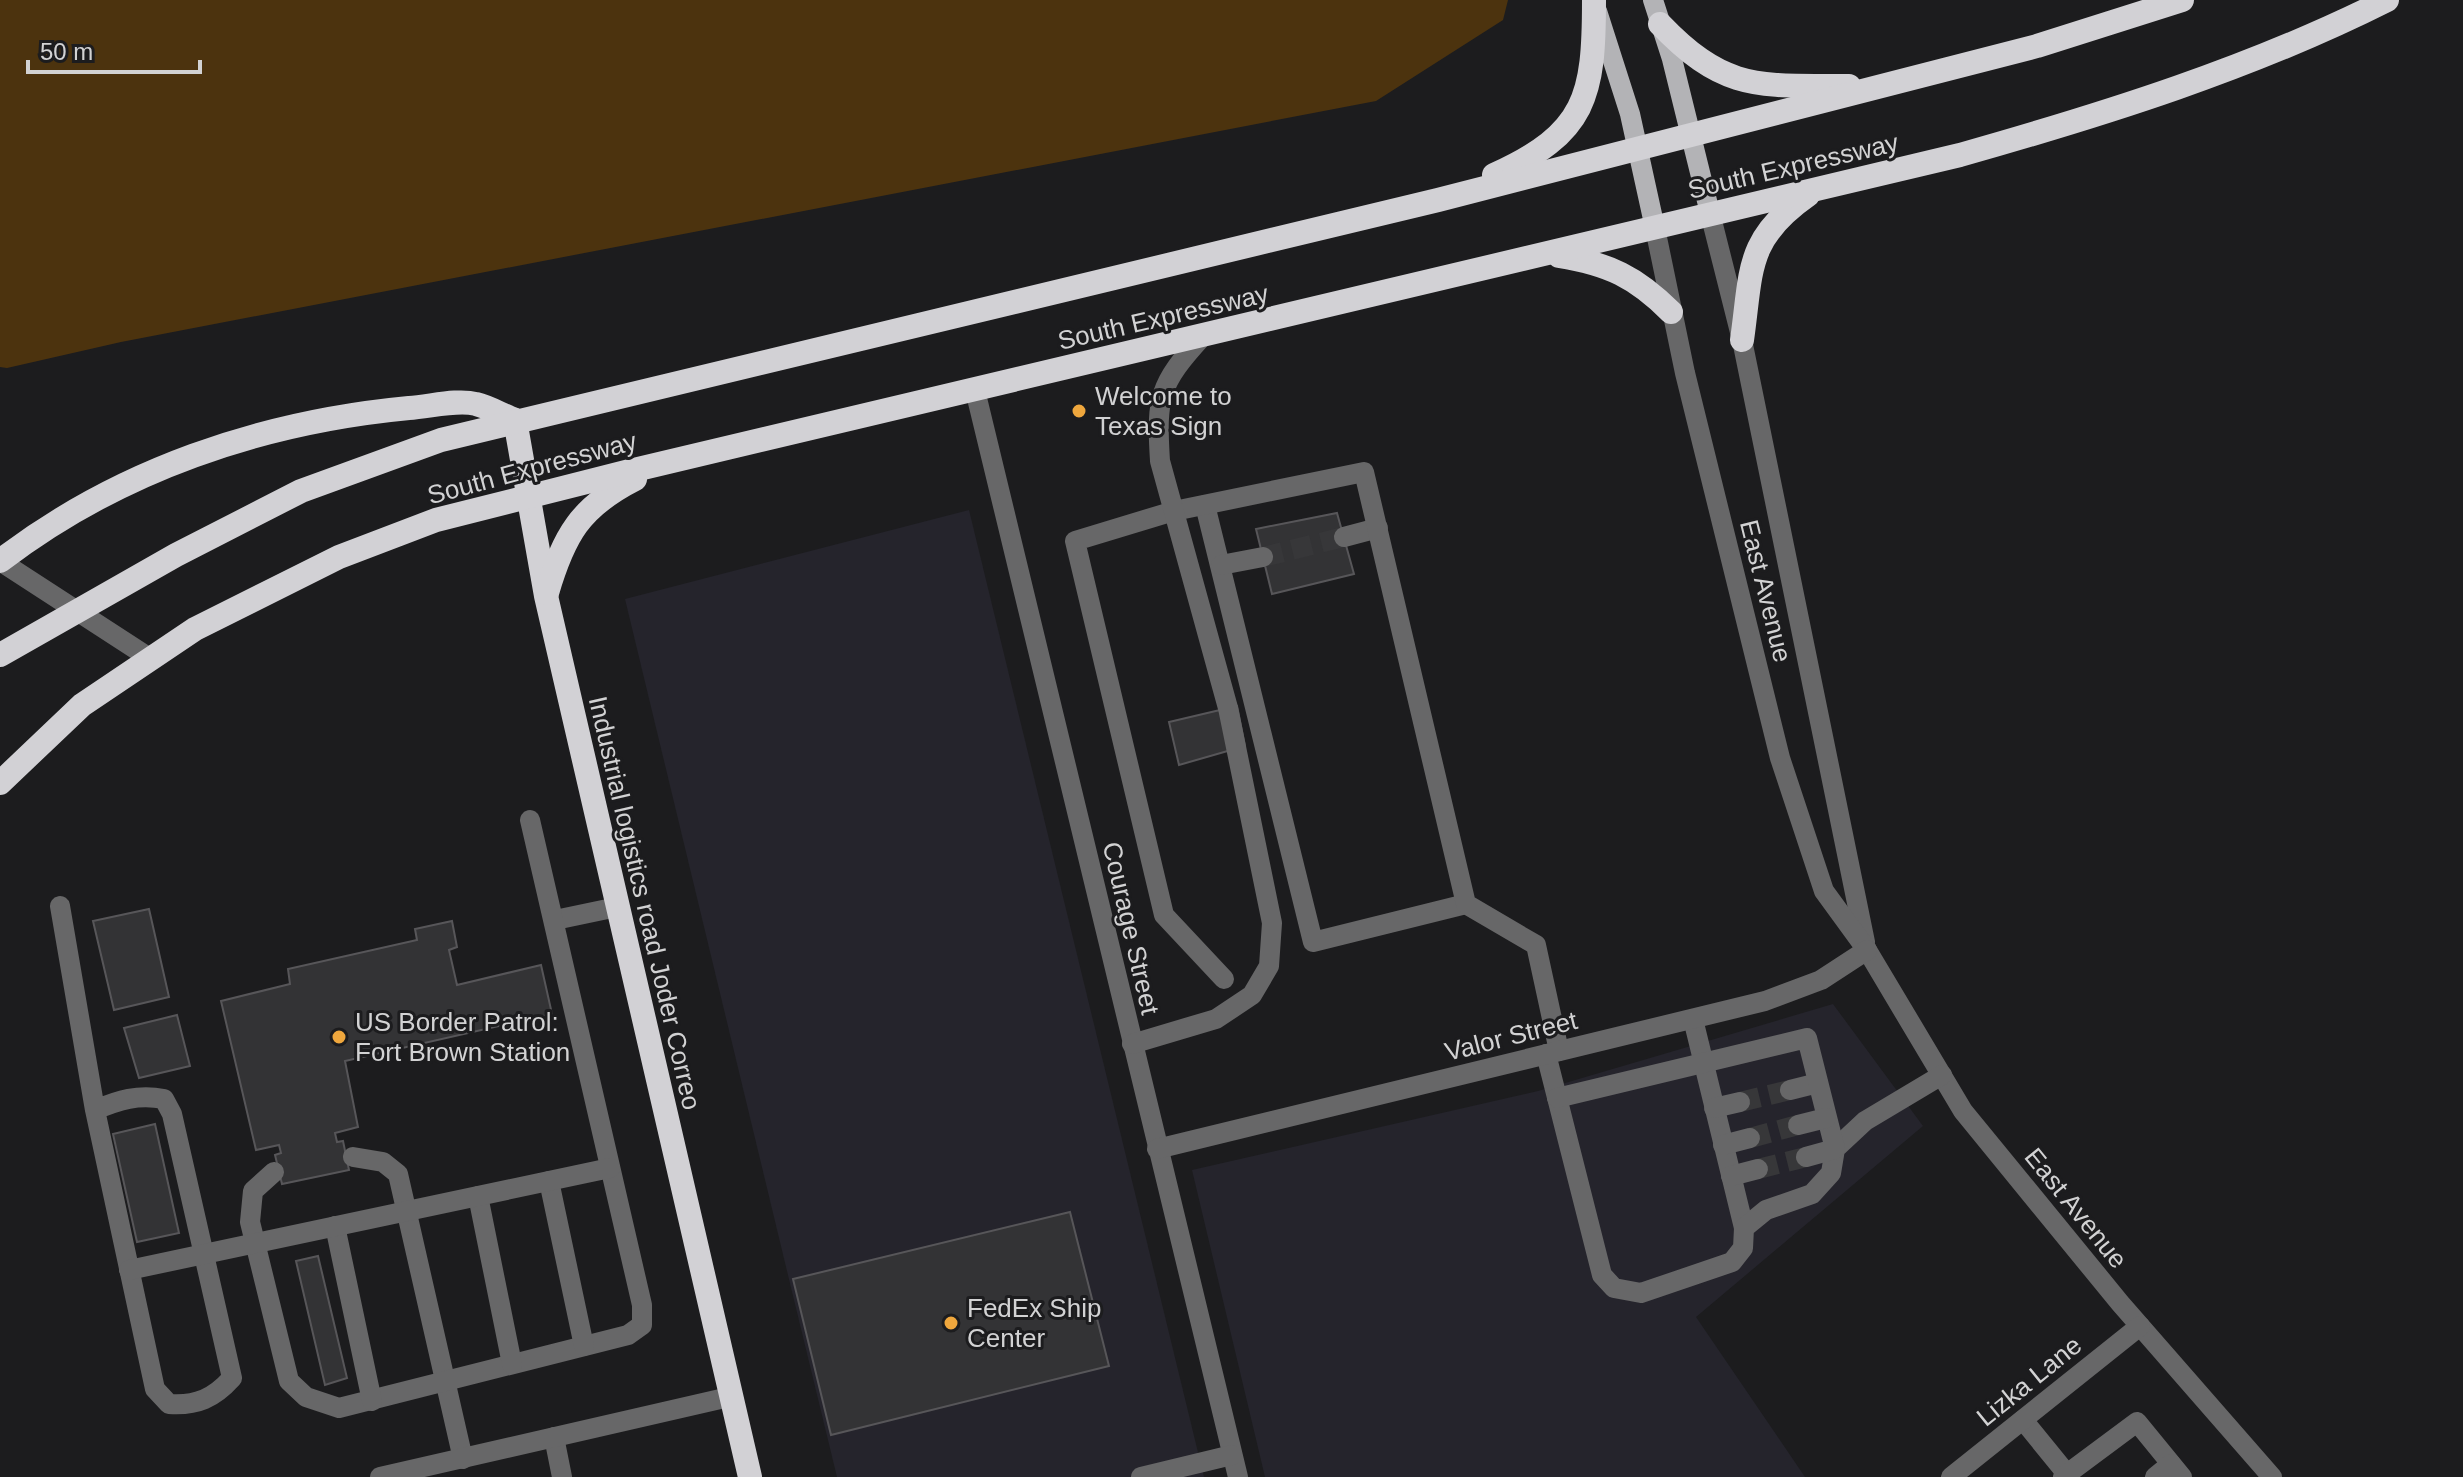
<svg xmlns="http://www.w3.org/2000/svg" width="2463" height="1477" viewBox="0 0 2463 1477" font-family="Arial,sans-serif">
	<style>
		.built { fill: #25242c }
		.green { fill: #4c330e }
		.building { fill: #333335; stroke: #575659; stroke-width: 2 }
		.lines { fill: none; stroke-linecap: round; stroke-linejoin: round }
		.minor-tunnel { stroke: #373739; stroke-width: 20; stroke-dasharray: 20 10; stroke-linecap: butt }
		.minor { stroke: #676768; stroke-width: 20 }
		.major { stroke: #b3b3b6; stroke-width: 20 }
		.highway { stroke: #d2d1d5; stroke-width: 24 }
		.poi-dot { fill: #efa73d; stroke: #1c1c1e; stroke-width: 3 }
		.labels { text-anchor: middle; stroke-width: 6; stroke-linejoin: round; paint-order: stroke }
		.street-label { font-size: 26px; fill: #d2d2d3; stroke: #1c1c1e }
		.poi-label { font-size: 26px; fill: #d2d2d3; stroke: #1c1c1e; text-anchor: start }
	</style>
	<rect width="100%" height="100%" fill="#1c1c1e"/>
	<!-- built -->
	<g class="built">
		<path d="M969,510L1204,1477H837L787,1271L625,599Z"/>
		<path d="M1833,1004L1923,1126L1696,1317L1805,1477H1265L1192,1170L1538,1091Z"/>
	</g>
	<!-- green -->
	<path class="green" d="M0,0H1508L1503,20L1376,101L121,342L7,368L0,367Z"/>
	<!-- building -->
	<g class="building">
		<path d="M1337,513L1354,574L1272,594L1256,529Z"/>
		<path d="M1237,706L1245,746L1179,765L1169,722Z"/>
		<path d="M149,909L169,997L114,1010L93,921Z"/>
		<path d="M452,921L457,947L449,950L457,985L541,965L552,1014L345,1061L358,1127L335,1133L337,1142L343,1141L349,1170L282,1184L275,1155L281,1153L279,1145L256,1150L221,1001L290,984L288,969L417,940L415,929Z"/>
		<path d="M177,1015L190,1066L139,1078L124,1028Z"/>
		<path d="M155,1124L179,1233L137,1242L113,1134Z"/>
		<path d="M1070,1212L1109,1366L831,1435L793,1279Z"/>
		<path d="M318,1256L347,1378L325,1385L296,1261Z"/>
	</g>
	<g class="lines">
		<!-- minor-tunnel -->
		<g class="minor-tunnel">
			<path d="M1263,557L1344,537"/>
			<path d="M1740,1102L1790,1090"/>
			<path d="M1750,1138L1798,1125"/>
			<path d="M1758,1169L1806,1157"/>
		</g>
		<!-- minor -->
		<g class="minor">
			<path d="M1710,213L1742,340L1865,942"/>
			<path d="M1655,228L1685,373L1780,758L1824,891L1867,950L1963,1111L2120,1303L2272,1477"/>
			<path d="M975,390L1238,1477"/>
			<path d="M1205,505L1313,942L1466,904"/>
			<path d="M1344,537L1378,528"/>
			<path d="M0,561L151,659"/>
			<path d="M1221,565L1263,557"/>
			<path d="M60,906L95,1110L155,1389L169,1404C197,1406 214,1398 232,1378L172,1114L164,1099C138,1094 119,1100 95,1110"/>
			<path d="M555,920L617,907"/>
			<path d="M1224,979L1164,915L1075,541L1174,511L1364,472L1466,904L1536,945L1559,1051"/>
			<path d="M1693,1019L1744,1228"/>
			<path d="M1132,1044L1216,1019L1252,995L1269,966L1272,923L1228,708L1160,461C1156,397 1159,384 1202,337"/>
			<path d="M1546,1054L1602,1275L1614,1288L1641,1293L1732,1262L1743,1248L1744,1228L1766,1210L1812,1194L1831,1173L1835,1149L1865,1121L1942,1075"/>
			<path d="M1790,1090L1818,1083"/>
			<path d="M1557,1098L1807,1038L1835,1149L1806,1157"/>
			<path d="M1714,1108L1740,1102"/>
			<path d="M1798,1125L1826,1118"/>
			<path d="M1723,1145L1750,1138"/>
			<path d="M1157,1149L1765,1001L1821,980L1867,950"/>
			<path d="M353,1157L383,1162L398,1174L463,1459"/>
			<path d="M274,1172L253,1191L250,1222L289,1381L306,1397L339,1408L628,1335L642,1325V1305L530,820"/>
			<path d="M1731,1176L1758,1169"/>
			<path d="M549,1181L584,1346"/>
			<path d="M478,1196L512,1364"/>
			<path d="M335,1226L372,1401"/>
			<path d="M129,1270L610,1168"/>
			<path d="M2023,1420L2067,1474"/>
			<path d="M554,1437L562,1477"/>
			<path d="M380,1477L729,1397"/>
			<path d="M1141,1477L1232,1455"/>
			<path d="M1951,1477L2140,1326"/>
			<path d="M2063,1477L2137,1422L2182,1477"/>
			<path d="M2155,1477L2171,1464"/>
		</g>
		<!-- major -->
		<g class="major">
			<path d="M1653,0L1672,59L1710,213"/>
			<path d="M1597,11L1630,114L1655,228"/>
		</g>
		<!-- highway -->
		<g class="highway">
			<path d="M1660,24C1726,93 1760,85 1849,86"/>
			<path d="M1494,175C1587,133 1594,96 1594,0"/>
			<path d="M1559,256C1609,264 1636,277 1671,312"/>
			<path d="M1742,340C1752,270 1745,239 1808,195"/>
			<path d="M515,420L546,596L750,1477"/>
			<path d="M0,561C119,470 261,422 409,408C429,407 457,399 476,404C489,407 502,415 515,420"/>
			<path d="M547,593C564,535 580,507 635,479"/>
			<path d="M0,655L176,555L301,491L441,440L1438,200L2037,46L2182,0"/>
			<path d="M0,783L82,705L195,629L339,557L436,520L630,471L1960,155C2105,114 2252,68 2387,0"/>
		</g>
	</g>
	<!-- markers -->
	<g class="poi-dot">
		<circle cx="1079" cy="411" r="8"/>
		<circle cx="339" cy="1037" r="8"/>
		<circle cx="951" cy="1323" r="8"/>
	</g>
	<g class="labels">
		<!-- street labels -->
		<g class="street-label">
			<text transform="translate(1793 166) rotate(-13)" y="9">South Expressway</text>
			<text transform="translate(1163 317) rotate(-13)" y="9">South Expressway</text>
			<text transform="translate(532 468) rotate(-15)" y="9">South Expressway</text>
			<text transform="translate(1766 591) rotate(76)" y="9">East Avenue</text>
			<text transform="translate(645 903) rotate(77)" y="9">Industrial logistics road Joder Correo</text>
			<text transform="translate(1131 928) rotate(77)" y="9">Courage Street</text>
			<text transform="translate(1511 1036) rotate(-14)" y="9">Valor Street</text>
			<text transform="translate(2076 1208) rotate(51)" y="9">East Avenue</text>
			<text transform="translate(2029 1381) rotate(-39)" y="9">Lizka Lane</text>
		</g>
		<!-- poi labels -->
		<g class="poi-label">
			<text x="1095" y="405">Welcome to<tspan x="1095" dy="30">Texas Sign</tspan></text>
			<text x="355" y="1031">US Border Patrol:<tspan x="355" dy="30">Fort Brown Station</tspan></text>
			<text x="967" y="1317">FedEx Ship<tspan x="967" dy="30">Center</tspan></text>
		</g>
	</g>
	<!-- scale -->
	<path d="M28 60v12h172v-12" fill="none" stroke="#d2d2d3" stroke-width="4"/>
	<text x="40" y="60" font-size="24" fill="#d2d2d3" stroke="#1c1c1e" stroke-width="6" paint-order="stroke">50 m</text>
</svg>
